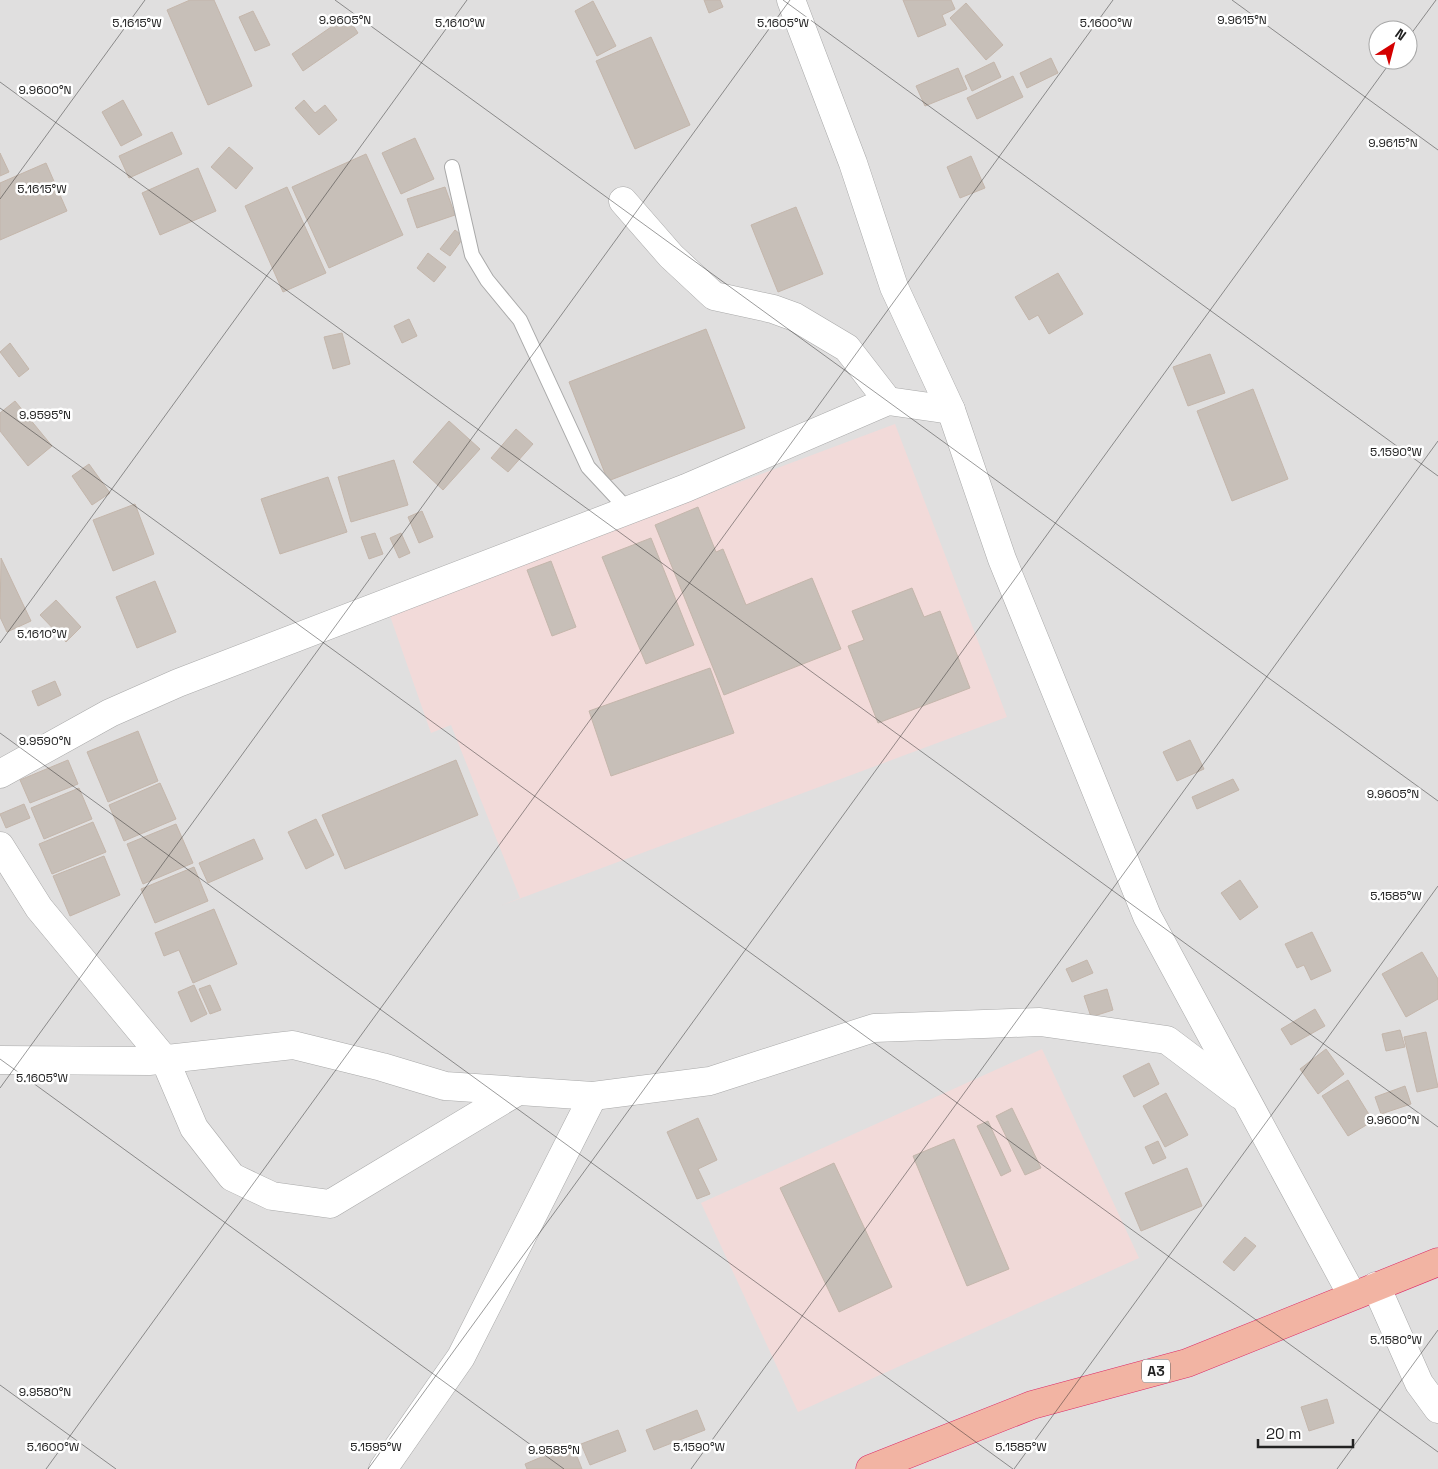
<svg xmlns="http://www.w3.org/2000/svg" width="1438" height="1469" viewBox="0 0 1438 1469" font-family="'Space Grotesk',sans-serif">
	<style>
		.residential { fill: #e0dfdf; fill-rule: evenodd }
		.commercial { fill: #f2dad9 }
		.building { fill: #c7bfb8; stroke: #c4b6ab }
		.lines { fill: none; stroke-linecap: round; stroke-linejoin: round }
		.service-casing { stroke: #a9a9a9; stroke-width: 16 }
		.minor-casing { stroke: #a9a9a9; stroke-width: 29 }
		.trunk-casing { stroke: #dc2a67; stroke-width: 29 }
		.service { stroke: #fff; stroke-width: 14 }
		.minor { stroke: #fff; stroke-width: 28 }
		.trunk { stroke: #f2b4a3; stroke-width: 28 }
		.ticks { fill: none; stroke: #222; stroke-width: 1; stroke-opacity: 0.45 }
		.labels { text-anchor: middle; stroke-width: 5; stroke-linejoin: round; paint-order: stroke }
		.shield { fill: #fff; stroke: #646464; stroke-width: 1 }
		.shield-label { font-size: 14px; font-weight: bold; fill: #222 }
		.ticks-label { font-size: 12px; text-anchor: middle; fill: #222; stroke: #fff; stroke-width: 5; stroke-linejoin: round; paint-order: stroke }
	</style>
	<rect width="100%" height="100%" fill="#f2efe9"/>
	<!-- residential -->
	<path class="residential" d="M0,0H1438V1469H0ZM1378,30H1408V60H1378Z"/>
	<!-- commercial -->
	<g class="commercial">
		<path d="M895,424L1007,717L500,906L520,898L451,725L431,733L389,613Z"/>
		<path d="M1042,1049L1139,1258L798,1412L701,1203Z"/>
	</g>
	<!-- building -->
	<g class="building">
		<path d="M190,0H214L252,86L208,105L167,10Z"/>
		<path d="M704,0H720L723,7L709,13Z"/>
		<path d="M903,0H951L955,9L942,15L946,25L918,37Z"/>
		<path d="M593,1L616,46L597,56L575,11Z"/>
		<path d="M966,3L1003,45L986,60L950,18Z"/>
		<path d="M253,11L270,45L255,51L239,17Z"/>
		<path d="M347,16L358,33L303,71L292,54Z"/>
		<path d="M651,37L690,125L635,149L596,61Z"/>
		<path d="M1051,58L1058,73L1027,88L1020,73Z"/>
		<path d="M994,62L1001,77L972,91L965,76Z"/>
		<path d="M958,68L967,89L925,106L916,86Z"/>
		<path d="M1013,76L1023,97L977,119L967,98Z"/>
		<path d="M123,100L142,135L121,146L102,112Z"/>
		<path d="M304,100L315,113L325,105L337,120L319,135L295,108Z"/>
		<path d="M172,132L182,154L129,178L119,156Z"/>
		<path d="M415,138L434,179L401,194L382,153Z"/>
		<path d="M229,147L253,168L236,189L211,167Z"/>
		<path d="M0,153L9,172L0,176Z"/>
		<path d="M366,154L403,235L329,268L292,187Z"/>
		<path d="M971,156L985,188L960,198L947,167Z"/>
		<path d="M46,163L67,211L0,240V183Z"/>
		<path d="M198,168L216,211L160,235L142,193Z"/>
		<path d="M287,187L326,273L283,292L245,206Z"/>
		<path d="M445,187L455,215L417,228L407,199Z"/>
		<path d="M796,207L823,274L778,292L751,225Z"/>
		<path d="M455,230L464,237L450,256L440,249Z"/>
		<path d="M428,253L446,267L434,282L417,268Z"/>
		<path d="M1058,273L1083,314L1049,334L1038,315L1029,320L1015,297Z"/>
		<path d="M409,319L417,336L402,343L394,326Z"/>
		<path d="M706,329L745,428L608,481L569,382Z"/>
		<path d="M342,333L350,364L333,369L324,337Z"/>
		<path d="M10,343L29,369L19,377L0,352Z"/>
		<path d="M1210,354L1225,393L1188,406L1173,367Z"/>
		<path d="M1253,389L1288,479L1232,501L1197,411Z"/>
		<path d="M15,401L52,446L28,466L0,431V413Z"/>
		<path d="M449,421L480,449L443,490L413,462Z"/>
		<path d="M516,429L533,444L508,472L491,458Z"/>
		<path d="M394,460L408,505L351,522L338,477Z"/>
		<path d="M89,464L110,493L92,505L72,476Z"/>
		<path d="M328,477L347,532L280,554L261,499Z"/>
		<path d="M135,504L154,554L113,571L93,520Z"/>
		<path d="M698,507L716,552L723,549L746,605L812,578L841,649L724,695L655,525Z"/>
		<path d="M422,511L433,537L419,543L408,517Z"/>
		<path d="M375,533L383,554L369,559L361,537Z"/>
		<path d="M401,533L410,553L399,558L390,538Z"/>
		<path d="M651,538L694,645L646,664L602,557Z"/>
		<path d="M1,558L31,621L7,632L0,617Z"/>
		<path d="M551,561L576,627L552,636L527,570Z"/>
		<path d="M155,581L176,632L137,648L116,597Z"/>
		<path d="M912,588L924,617L940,611L970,688L878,723L848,646L864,640L852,611Z"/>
		<path d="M56,600L81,627L66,642L40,615Z"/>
		<path d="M710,668L734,733L611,776L589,711Z"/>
		<path d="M55,681L61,695L38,706L32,691Z"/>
		<path d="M138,731L158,781L108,802L87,752Z"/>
		<path d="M1190,740L1204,769L1177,781L1163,752Z"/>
		<path d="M68,760L78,784L30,803L20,780Z"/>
		<path d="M456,760L478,815L345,869L322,815Z"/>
		<path d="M1233,779L1239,790L1197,809L1192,797Z"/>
		<path d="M160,783L176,819L124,841L109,805Z"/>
		<path d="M79,788L92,819L44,839L31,808Z"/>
		<path d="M24,804L30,818L6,828L0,814Z"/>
		<path d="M316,819L334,855L306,869L288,832Z"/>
		<path d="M93,822L106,852L52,874L39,844Z"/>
		<path d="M176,824L193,863L143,884L127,844Z"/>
		<path d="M254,839L263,859L208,883L199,863Z"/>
		<path d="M104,856L120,895L70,916L53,876Z"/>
		<path d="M194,867L208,901L155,923L141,889Z"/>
		<path d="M1240,880L1258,907L1240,920L1221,893Z"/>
		<path d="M214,909L237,964L193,983L179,950L164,956L155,933Z"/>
		<path d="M1312,932L1331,971L1311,980L1304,965L1297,968L1285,944Z"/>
		<path d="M1422,952L1438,979V999L1406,1017L1382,974Z"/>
		<path d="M1087,960L1093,973L1072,982L1066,969Z"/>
		<path d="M194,985L207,1014L191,1022L178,992Z"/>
		<path d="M210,985L221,1010L210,1014L199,989Z"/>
		<path d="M1107,989L1113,1010L1091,1017L1084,996Z"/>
		<path d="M1315,1009L1325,1026L1291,1045L1281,1029Z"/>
		<path d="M1400,1030L1405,1047L1386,1051L1382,1034Z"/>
		<path d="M1426,1032L1438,1087L1417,1092L1404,1037Z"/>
		<path d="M1326,1049L1344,1074L1318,1094L1300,1069Z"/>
		<path d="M1149,1063L1159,1084L1134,1097L1123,1076Z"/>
		<path d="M1348,1080L1373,1121L1348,1136L1322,1096Z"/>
		<path d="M1405,1086L1411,1104L1381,1114L1375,1097Z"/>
		<path d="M1166,1093L1188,1135L1165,1147L1143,1106Z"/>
		<path d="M1012,1108L1041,1168L1025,1175L996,1116Z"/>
		<path d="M698,1118L717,1160L698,1169L710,1194L697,1199L667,1132Z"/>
		<path d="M988,1121L1011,1171L1001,1176L977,1126Z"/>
		<path d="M954,1139L1009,1269L967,1286L913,1156Z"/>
		<path d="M1158,1141L1166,1158L1153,1164L1145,1147Z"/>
		<path d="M834,1163L892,1287L839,1312L780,1188Z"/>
		<path d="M1187,1168L1202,1206L1141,1231L1125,1193Z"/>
		<path d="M1245,1237L1256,1246L1234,1271L1223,1262Z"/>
		<path d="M1327,1399L1334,1423L1309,1431L1301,1407Z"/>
		<path d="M697,1410L705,1430L654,1450L646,1430Z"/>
		<path d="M618,1430L626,1451L590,1465L581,1444Z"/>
		<path d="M572,1444L582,1469H527L525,1464Z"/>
	</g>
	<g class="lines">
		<defs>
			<path id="service" d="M452,167L472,255L487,280L520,320L588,467L628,510"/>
			<g id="minor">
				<path d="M791,0L853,163L894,287L951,410L1002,559L1147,916L1352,1295"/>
				<path d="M623,201L671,256L714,296L773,309L795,317L847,348L888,401"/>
				<path d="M0,774L110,713L178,683L686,488L888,401L951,410"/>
				<path d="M0,846L39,908L165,1060L194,1128L232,1177L272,1196L330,1204L518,1091"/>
				<path d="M0,1060L149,1061L293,1045L382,1067L445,1086L593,1096L710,1081L874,1028L1040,1022L1167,1040L1240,1095"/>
				<path d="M1376,1286L1419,1383L1438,1409"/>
				<path d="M383,1469L461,1357L593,1096"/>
			</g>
			<path id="trunk" d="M870,1469L1032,1405L1187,1363L1438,1262"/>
		</defs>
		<!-- service casing -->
		<use href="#service" class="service-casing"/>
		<!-- minor casing -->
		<use href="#minor" class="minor-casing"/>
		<!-- trunk casing -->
		<use href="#trunk" class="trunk-casing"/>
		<!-- service -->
		<use href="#service" class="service"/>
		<!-- minor -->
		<use href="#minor" class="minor"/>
		<!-- trunk -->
		<use href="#trunk" class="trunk"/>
	</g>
	<!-- ticks -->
	<path class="ticks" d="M335,0L1438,801M783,0L1438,476M1232,0L1438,150M1408,38L1436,0M0,82L1438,1127M0,199L145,0M0,408L1438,1452M0,643L467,0M0,733L1013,1469M0,1059L564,1469M0,1088L790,0M0,1385L116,1469M46,1469L1113,0M368,1469L1392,60M691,1469L1438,441M1014,1469L1438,886M1337,1469L1438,1330"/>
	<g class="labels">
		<!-- shield labels -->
		<rect class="shield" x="1142" y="1359.5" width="28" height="23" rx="4"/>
		<g class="shield-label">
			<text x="1156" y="1376">A3</text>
		</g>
	</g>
	<g class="ticks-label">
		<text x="1242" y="24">9.9615°N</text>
		<text x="345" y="24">9.9605°N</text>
		<text x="137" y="27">5.1615°W</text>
		<text x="460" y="27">5.1610°W</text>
		<text x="783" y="27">5.1605°W</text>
		<text x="1106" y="27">5.1600°W</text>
		<text x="45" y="94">9.9600°N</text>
		<text x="1393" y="147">9.9615°N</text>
		<text x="42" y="193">5.1615°W</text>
		<text x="45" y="419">9.9595°N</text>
		<text x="1396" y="456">5.1590°W</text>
		<text x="42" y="638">5.1610°W</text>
		<text x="45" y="745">9.9590°N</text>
		<text x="1393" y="798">9.9605°N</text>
		<text x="1396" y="900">5.1585°W</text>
		<text x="42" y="1082">5.1605°W</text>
		<text x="1393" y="1124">9.9600°N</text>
		<text x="1396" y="1344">5.1580°W</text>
		<text x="45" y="1396">9.9580°N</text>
		<text x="53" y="1451">5.1600°W</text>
		<text x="376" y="1451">5.1595°W</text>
		<text x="699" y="1451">5.1590°W</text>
		<text x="1021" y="1451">5.1585°W</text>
		<text x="554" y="1454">9.9585°N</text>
	</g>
	<!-- north arrow -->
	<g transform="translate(1393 45) rotate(36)"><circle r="24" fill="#ffffff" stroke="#a7a7a7"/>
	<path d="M0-4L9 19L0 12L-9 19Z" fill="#d40000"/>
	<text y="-8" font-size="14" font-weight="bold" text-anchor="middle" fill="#222222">N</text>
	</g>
	<!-- scale -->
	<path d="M1258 1439v8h95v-8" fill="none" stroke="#222222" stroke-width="2.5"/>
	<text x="1266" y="1439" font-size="15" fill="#222222" stroke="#ffffff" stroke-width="4" paint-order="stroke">20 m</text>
</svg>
